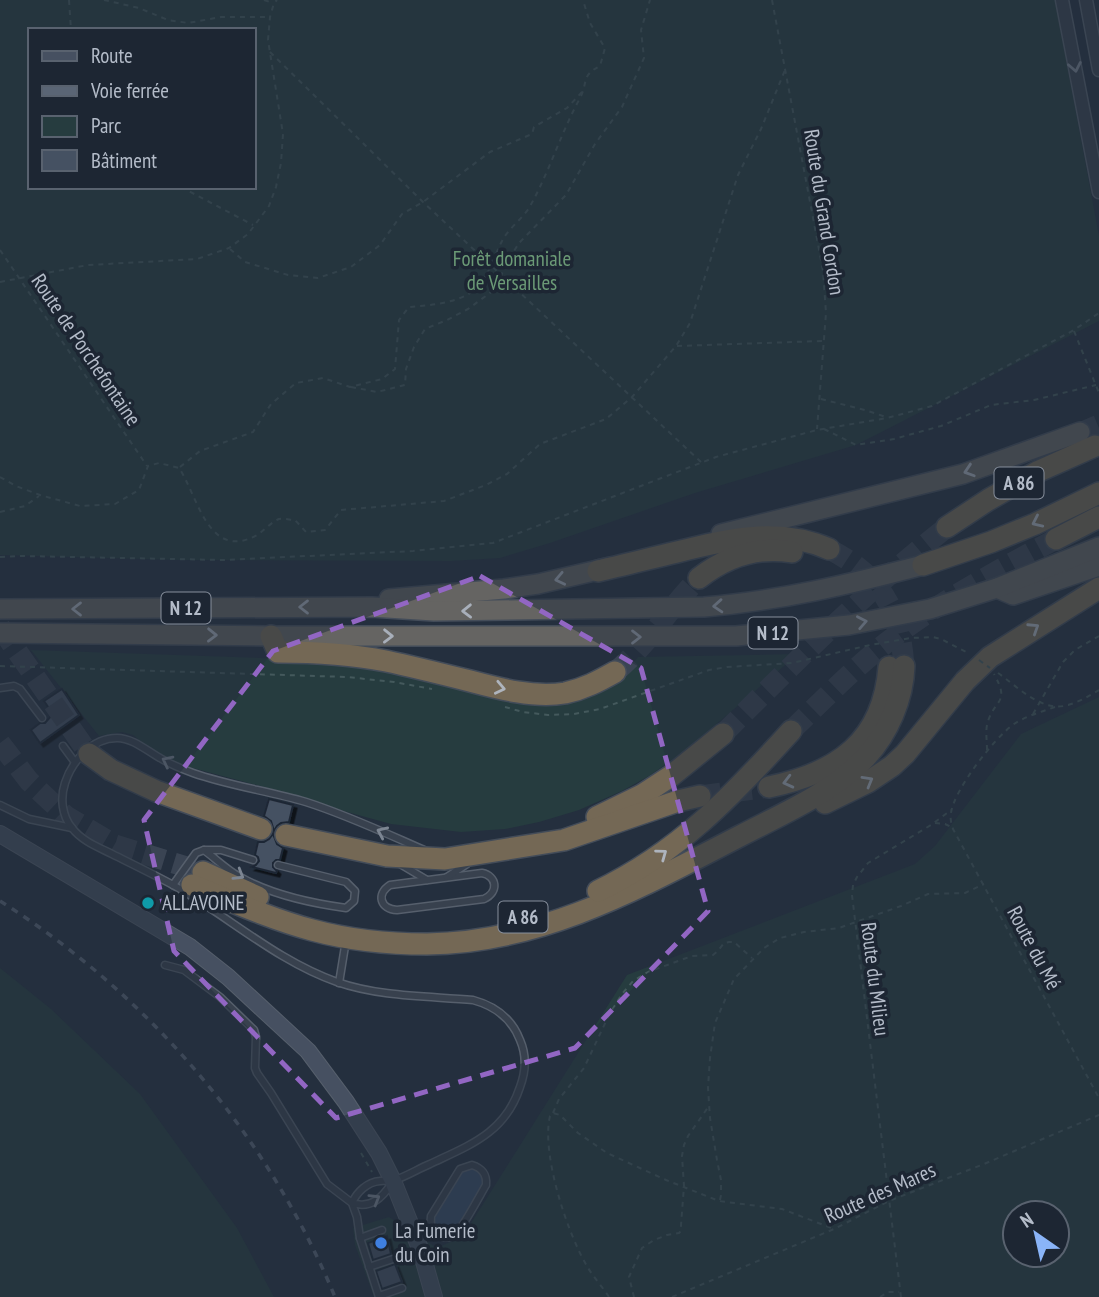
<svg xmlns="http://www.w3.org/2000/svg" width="1099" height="1297" viewBox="0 0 1099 1297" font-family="'PT Sans Narrow',sans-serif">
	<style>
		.green { fill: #263c3f; fill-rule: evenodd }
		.water { fill: #394c67 }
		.building { fill: #455162; stroke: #1f2835; stroke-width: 2; filter: url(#shadow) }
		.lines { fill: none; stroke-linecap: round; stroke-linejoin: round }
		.trunk-tunnel { stroke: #3a4453; stroke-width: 19; stroke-dasharray: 19 10; stroke-linecap: butt }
		.motorway-tunnel { stroke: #3a4453; stroke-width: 21; stroke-dasharray: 21 10; stroke-linecap: butt }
		.service-casing { stroke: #565f6c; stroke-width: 9 }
		.minor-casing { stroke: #565f6c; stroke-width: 15 }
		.secondary-casing { stroke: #565f6c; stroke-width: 18 }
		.trunk-casing { stroke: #434c59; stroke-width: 22 }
		.motorway-casing { stroke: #434c59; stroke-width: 24 }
		.path { stroke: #44595c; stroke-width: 2; stroke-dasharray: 5 5; stroke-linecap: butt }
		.service { stroke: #38414e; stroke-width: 6 }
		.minor { stroke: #38414e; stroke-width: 12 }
		.secondary { stroke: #465061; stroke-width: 16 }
		.trunk { stroke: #656462; stroke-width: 19 }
		.motorway { stroke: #746855; stroke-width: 21 }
		.rail { stroke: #5a6575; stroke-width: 3.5; stroke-dasharray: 7 7; stroke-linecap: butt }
		.path-bridge { stroke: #44595c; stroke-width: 2; stroke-dasharray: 5 5; stroke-linecap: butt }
		.oneway { stroke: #7c8592 }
		.oneway2 { stroke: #a8afba }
		.oneway3 { stroke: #aeb4bd }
		.marked { fill: none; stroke: #9266c3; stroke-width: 5; stroke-dasharray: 14 9; stroke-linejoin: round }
		.culture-dot { fill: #0f9aa8; stroke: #1d2633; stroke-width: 2.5 }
		.shop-dot { fill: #3f7fe0; stroke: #1d2633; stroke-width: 2.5 }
		.labels { text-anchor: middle; stroke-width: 7; stroke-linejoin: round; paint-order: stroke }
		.shield { fill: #1d2633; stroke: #878f9c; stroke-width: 2 }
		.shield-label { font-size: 19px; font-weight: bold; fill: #b4bcc9 }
		.street-label { font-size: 21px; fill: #b4bcc9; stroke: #1d2633 }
		.park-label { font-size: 21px; fill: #6b9a76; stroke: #1d2633 }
		.poi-label { font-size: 21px; fill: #b4bcc9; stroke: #1d2633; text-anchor: start }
	</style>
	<defs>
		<filter id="shadow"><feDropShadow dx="3.5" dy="3.5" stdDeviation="0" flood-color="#0009"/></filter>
	</defs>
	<rect width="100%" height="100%" fill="#242f3e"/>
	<!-- green -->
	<g class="green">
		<path d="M0,0H1055L1099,236V321L856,445L695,493L550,543L500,558L451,561L178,560L0,555ZM30,30H254V187H30Z"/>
		<path d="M31,650L261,658L351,664L413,676L508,700L608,685L626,672L638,657L798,654L685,751L649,776L622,791L579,810L539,822L505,829L461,832L391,824L340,810L305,798L189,767L170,760L145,745L133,735L122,732L99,736Z"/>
		<path d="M1099,697V1297H374L355,1245L353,1228L389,1217L437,1248L463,1236L627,975L915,864L935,846L1021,734ZM1015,1213H1057V1255H1015Z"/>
		<path d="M0,968L51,1009L140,1094L237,1228L274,1297H0Z"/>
	</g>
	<!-- water -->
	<path class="water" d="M468,1169H475L481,1174L483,1184L455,1231L448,1234L440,1233L434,1224L435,1217L462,1171Z"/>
	<!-- building -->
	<g class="building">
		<path d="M62,689L79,715L40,743L31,730L40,723H45L53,714L44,701Z"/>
		<path d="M269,799L293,805L289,822L281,823L277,826L274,831L271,821L264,816Z"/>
		<path d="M273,834L277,844L283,848L280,860H276L273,863V867L277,871L276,873L252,867L256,865L259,861L258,857L255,855L258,842H264L269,839Z"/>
		<path d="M387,1236L391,1254L373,1260L368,1243Z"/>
		<path d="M395,1264L402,1282L382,1289L376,1271Z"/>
	</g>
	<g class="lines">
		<!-- trunk-tunnel -->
		<path class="trunk-tunnel" d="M1080,432L1099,424"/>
		<!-- motorway-tunnel -->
		<g class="motorway-tunnel">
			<path d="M1083,437L1099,430"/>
			<path d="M829,549C881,576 900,609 904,666"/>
			<path d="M0,627L89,754"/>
			<path d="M615,672C648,645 669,608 699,578"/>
			<path d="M791,731C822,701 852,670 886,643C938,602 997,571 1056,539"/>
			<path d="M723,734C795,662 867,590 947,527"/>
			<path d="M0,743L29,781L66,816L115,845L203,872"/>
			<path d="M700,796L769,787"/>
		</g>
		<defs>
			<g id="service">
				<path d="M0,688L14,686L20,689L42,718"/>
				<path d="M63,746L74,761"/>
				<path d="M0,805L29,819L72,828"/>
				<path d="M253,860L221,850H204C216,859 227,870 240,877C272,895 309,903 346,908L354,901L355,891L346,882L278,865"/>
				<path d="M400,864L427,880"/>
				<path d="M482,873C497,876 499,892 484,899L397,910C380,909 376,894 390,885Z"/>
				<path d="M447,877L467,864"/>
				<path d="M173,885L196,853L204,850"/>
				<path d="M165,965L184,970L220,997L254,1030L256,1037L255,1068L257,1073L271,1093L327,1184L352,1203L357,1217L360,1238L379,1297"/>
				<path d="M339,983L346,940"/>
				<path d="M472,1165C482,1168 487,1175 486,1185C480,1195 462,1229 455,1235C451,1238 444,1238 439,1236C431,1232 430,1224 431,1216L460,1169Z"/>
				<path d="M392,1183C382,1198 371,1209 352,1203C357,1192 367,1182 380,1181C385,1180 390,1182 395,1180C407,1176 418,1169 430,1164C470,1145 505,1133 520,1087C526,1071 527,1056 520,1040C512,1019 495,1006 473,1000C428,996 380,997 337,982C277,961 228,916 173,885C153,874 132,864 112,854C98,847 82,841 72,828C62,816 60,798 65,783C72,761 92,738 117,738C133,738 147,751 160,758C170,764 182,769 193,773C230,786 269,791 306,802C347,815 385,833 424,850"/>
				<path d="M360,1238L382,1230"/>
				<path d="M369,1267L393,1259"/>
				<path d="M379,1296L402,1288"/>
			</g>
			<g id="minor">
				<path d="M1062,0L1099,192"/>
				<path d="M1086,0L1099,70"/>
			</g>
			<path id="secondary" d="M0,834L190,947L228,977L308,1051L346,1102L379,1153L393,1181L421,1251L434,1297"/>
			<g id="trunk">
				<path d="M721,534L963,474L1080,432"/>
				<path d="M997,588L1013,595L1099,566"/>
				<path d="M389,599L504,589L538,584L611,567"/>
				<path d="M0,609L372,607L434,611L704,607C779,601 851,584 923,565"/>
				<path d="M0,633L271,636H736L849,625L930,609L997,588L1099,547"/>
			</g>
			<g id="motorway">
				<path d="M947,527L988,500L1039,471L1095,446"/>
				<path d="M1056,539L1099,517"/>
				<path d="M923,565L991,542L1035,524L1099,493"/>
				<path d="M598,571C625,565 651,558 677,552C729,539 778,527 829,549"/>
				<path d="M699,578C726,557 757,546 792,552"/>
				<path d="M271,636L278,652C315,652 350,654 386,661C414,667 442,674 470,681C500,689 534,698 565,693C584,689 599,681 615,672"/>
				<path d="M89,754L111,770L156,791L261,829"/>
				<path d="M769,787C837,773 883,742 889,667"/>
				<path d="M825,803L868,782L892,766L905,754L965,681L990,657L1099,588"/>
				<path d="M597,817L642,795L671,776L723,734"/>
				<path d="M286,835L387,856L445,859L564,840L678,801L700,796"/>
				<path d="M203,872L258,897"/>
				<path d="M192,885C231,901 271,919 312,930C349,940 389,944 427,944C542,943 641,887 740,836C784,813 832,793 866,757C888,733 903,699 904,666"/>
				<path d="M598,891C679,852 732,796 791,731"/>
			</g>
		</defs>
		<!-- service casing -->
		<use href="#service" class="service-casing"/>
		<!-- minor casing -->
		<use href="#minor" class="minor-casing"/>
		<!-- secondary casing -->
		<use href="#secondary" class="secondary-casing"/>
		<!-- trunk casing -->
		<use href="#trunk" class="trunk-casing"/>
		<!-- motorway casing -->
		<use href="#motorway" class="motorway-casing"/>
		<!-- path -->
		<g class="path">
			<path d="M69,0L71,30"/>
			<path d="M104,0L139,8L168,20L188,23L221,17H270"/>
			<path d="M264,0L273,3"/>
			<path d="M772,0L823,271L826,313L817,429"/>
			<path d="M270,52L423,202L701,462"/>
			<path d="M181,187L253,225"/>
			<path d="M230,249L245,262L288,275L318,278L351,267L380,245L402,214L423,202L490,152L532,134L534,127L567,108L582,92"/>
			<path d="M0,250L147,466"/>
			<path d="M0,282L88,265L197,259L229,248L248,234L269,206L276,187L281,163L283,134L268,40L270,17L274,3L277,0"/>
			<path d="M1074,331L1099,393"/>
			<path d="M677,346L822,341"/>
			<path d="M351,387L377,392L405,385L406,369L414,347L425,329L447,320L468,309L494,290L509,259L519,243L566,195L595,144L622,107L644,58L641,30L650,0"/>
			<path d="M821,399L865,410L886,417"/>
			<path d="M824,429L856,445L894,439L941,426L991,405L1034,400L1096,385"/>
			<path d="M180,467L200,451L253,432L271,404L296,383L323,378L350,387L382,379L395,369L399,320L409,307C430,305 453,304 472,292C488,280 493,258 502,241C508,229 521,220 529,208C549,173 560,135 579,100C589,82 580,76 600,66L605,48L590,23L583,0"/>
			<path d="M0,477L16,486L40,495L80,506L115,504L139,490L148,466L159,463L179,468C198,496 208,562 257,535C264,531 271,522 279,519C283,518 291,520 295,520L306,532L325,530L341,510L444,501L486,485L507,474L540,444L606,419L632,397L676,346L690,323L738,175L761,129L785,70"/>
			<path d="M0,512L25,506L39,496"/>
			<path d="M0,557L22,556L223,560L413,551L493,543L716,457L817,430L887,418L932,406L1074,330L1099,313"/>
			<path d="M0,666L347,677L394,682L432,689"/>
			<path d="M998,673C1018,687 1042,713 1068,705C1079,702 1089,696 1099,690"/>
			<path d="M505,707L523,712L548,715L574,714L600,709L709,670L727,667L792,663L870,645L911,638L933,637L941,639L968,653"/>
			<path d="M1055,707C1041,712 1026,716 1014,724C994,738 954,790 951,813C950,818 951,823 953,829L1099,1098"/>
			<path d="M1033,714L1063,662L1075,650L1099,636"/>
			<path d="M987,750C987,740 985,730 988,721C996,698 1010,703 994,674"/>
			<path d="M935,823L945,824L953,828"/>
			<path d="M553,1113L559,1099L584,1068L609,1015L622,994L633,981L648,972L692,956L713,955L718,951L724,943L729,942H734L752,958"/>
			<path d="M361,1153L372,1172"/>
			<path d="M720,1200L721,1195V1180L717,1160L710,1118L708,1088L710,1058L715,1023L734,979L764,948L780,938L804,932L839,928L901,906L928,894L965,893L984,884"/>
			<path d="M609,1297C602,1286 593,1277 587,1266C567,1233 541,1153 550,1116L553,1113L560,1115L578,1133L607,1153L666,1180L719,1201L782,1209L834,1229"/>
			<path d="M634,1297L629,1277L642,1248L654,1240L667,1235L679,1233L681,1231V1225L684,1186L682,1156L684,1145L688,1136L709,1106"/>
			<path d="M672,1297L834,1229L889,1201L984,1164L1099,1115"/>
			<path d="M880,1297L888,1292H899"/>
			<path d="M901,1297L852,895L853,885L857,877L868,863L931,825L951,810"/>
		</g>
		<!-- service -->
		<use href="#service" class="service"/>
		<!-- minor -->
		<use href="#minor" class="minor"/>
		<!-- secondary -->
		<use href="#secondary" class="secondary"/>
		<!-- trunk -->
		<use href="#trunk" class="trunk"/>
		<!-- motorway -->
		<use href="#motorway" class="motorway"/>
		<!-- rail -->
		<path class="rail" d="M0,901C148,994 268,1135 335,1297"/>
		<!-- path-bridge -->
		<path class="path-bridge" d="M979,660L990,668"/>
	</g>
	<!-- one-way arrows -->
	<defs><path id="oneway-chevron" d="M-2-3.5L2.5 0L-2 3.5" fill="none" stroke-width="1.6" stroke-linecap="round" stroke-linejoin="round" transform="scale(1.75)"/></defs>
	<g class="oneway">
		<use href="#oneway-chevron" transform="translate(1075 67) rotate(79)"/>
		<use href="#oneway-chevron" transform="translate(167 761) rotate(-153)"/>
		<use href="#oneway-chevron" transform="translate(382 832) rotate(-156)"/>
		<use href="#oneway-chevron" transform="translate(239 875) rotate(31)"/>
		<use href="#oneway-chevron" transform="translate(375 1199) rotate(-31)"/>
	</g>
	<g class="oneway2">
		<use href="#oneway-chevron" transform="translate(969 471) rotate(162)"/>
		<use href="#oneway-chevron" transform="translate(560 579) rotate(168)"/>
		<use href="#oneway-chevron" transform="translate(718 606) rotate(176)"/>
		<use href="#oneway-chevron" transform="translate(304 607) rotate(180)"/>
		<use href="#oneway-chevron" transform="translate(77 609) rotate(180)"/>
		<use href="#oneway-chevron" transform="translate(467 611) rotate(179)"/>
		<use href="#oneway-chevron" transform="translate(862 622) rotate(-11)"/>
		<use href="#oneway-chevron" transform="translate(212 635) rotate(1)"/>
		<use href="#oneway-chevron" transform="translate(388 636) rotate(1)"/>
		<use href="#oneway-chevron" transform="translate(636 637)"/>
	</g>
	<g class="oneway3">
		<use href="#oneway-chevron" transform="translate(1037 522) rotate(155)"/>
		<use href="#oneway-chevron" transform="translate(1034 628) rotate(-33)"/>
		<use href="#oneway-chevron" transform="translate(500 688) rotate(12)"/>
		<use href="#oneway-chevron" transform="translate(868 781) rotate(-30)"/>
		<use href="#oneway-chevron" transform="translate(788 782) rotate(166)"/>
		<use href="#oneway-chevron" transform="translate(662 854) rotate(-36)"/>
	</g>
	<!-- marked area -->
	<path d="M0 0H1099V1297H0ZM480,576L641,668L708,911L575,1048L336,1118L174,951L144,820L273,651Z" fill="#242f3e" fill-opacity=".55" fill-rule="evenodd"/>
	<path class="marked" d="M480,576L641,668L708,911L575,1048L336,1118L174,951L144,820L273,651Z"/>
	<!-- markers -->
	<circle class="culture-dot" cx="148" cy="903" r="7"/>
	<circle class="shop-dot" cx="381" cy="1243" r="7"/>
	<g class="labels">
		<!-- shield labels -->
		<g class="shield">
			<rect x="994.5" y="467.5" width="49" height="31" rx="5"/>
			<rect x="161.5" y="592.5" width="49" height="31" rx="5"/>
			<rect x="748.5" y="617.5" width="49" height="31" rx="5"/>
			<rect x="498.5" y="901.5" width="49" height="31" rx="5"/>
		</g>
		<g class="shield-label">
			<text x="1019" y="490">A 86</text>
			<text x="186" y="615">N 12</text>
			<text x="773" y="640">N 12</text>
			<text x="523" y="924">A 86</text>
		</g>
		<!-- street labels -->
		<g class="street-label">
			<text transform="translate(824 212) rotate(81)" y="7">Route du Grand Cordon</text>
			<text transform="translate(86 350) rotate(56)" y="7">Route de Porchefontaine</text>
			<text transform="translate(1034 948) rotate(62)" y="7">Route du Mé</text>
			<text transform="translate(875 979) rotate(83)" y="7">Route du Milieu</text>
			<text transform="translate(880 1193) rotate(-24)" y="7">Route des Mares</text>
		</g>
		<!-- park labels -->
		<g class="park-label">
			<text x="512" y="266">Forêt domaniale<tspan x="512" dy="24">de Versailles</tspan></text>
		</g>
		<!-- poi labels -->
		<g class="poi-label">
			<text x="162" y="910">ALLAVOINE</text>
			<text x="395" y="1238">La Fumerie<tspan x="395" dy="24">du Coin</tspan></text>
		</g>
	</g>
	<!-- legend -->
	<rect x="28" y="28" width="228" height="161" fill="#1d2633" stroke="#59626f" stroke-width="2"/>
	<rect x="42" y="51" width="35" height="10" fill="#465061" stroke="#59626f" stroke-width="2"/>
	<text x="91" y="63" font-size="21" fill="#b4bcc9">Route</text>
	<rect x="42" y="86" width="35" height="10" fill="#5a6575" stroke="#59626f" stroke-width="2"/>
	<text x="91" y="98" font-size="21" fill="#b4bcc9">Voie ferrée</text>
	<rect x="42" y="116" width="35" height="21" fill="#263c3f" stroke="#59626f" stroke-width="2"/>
	<text x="91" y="133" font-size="21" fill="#b4bcc9">Parc</text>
	<rect x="42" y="150" width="35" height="21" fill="#455162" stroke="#59626f" stroke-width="2"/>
	<text x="91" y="168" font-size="21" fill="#b4bcc9">Bâtiment</text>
	<!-- north arrow -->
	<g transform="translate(1036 1234) rotate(326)"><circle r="33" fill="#1d2633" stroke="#59626f" stroke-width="2"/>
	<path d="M0-5L12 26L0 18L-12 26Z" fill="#8ab4f8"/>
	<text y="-10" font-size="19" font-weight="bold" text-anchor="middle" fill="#b4bcc9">N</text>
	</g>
</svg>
